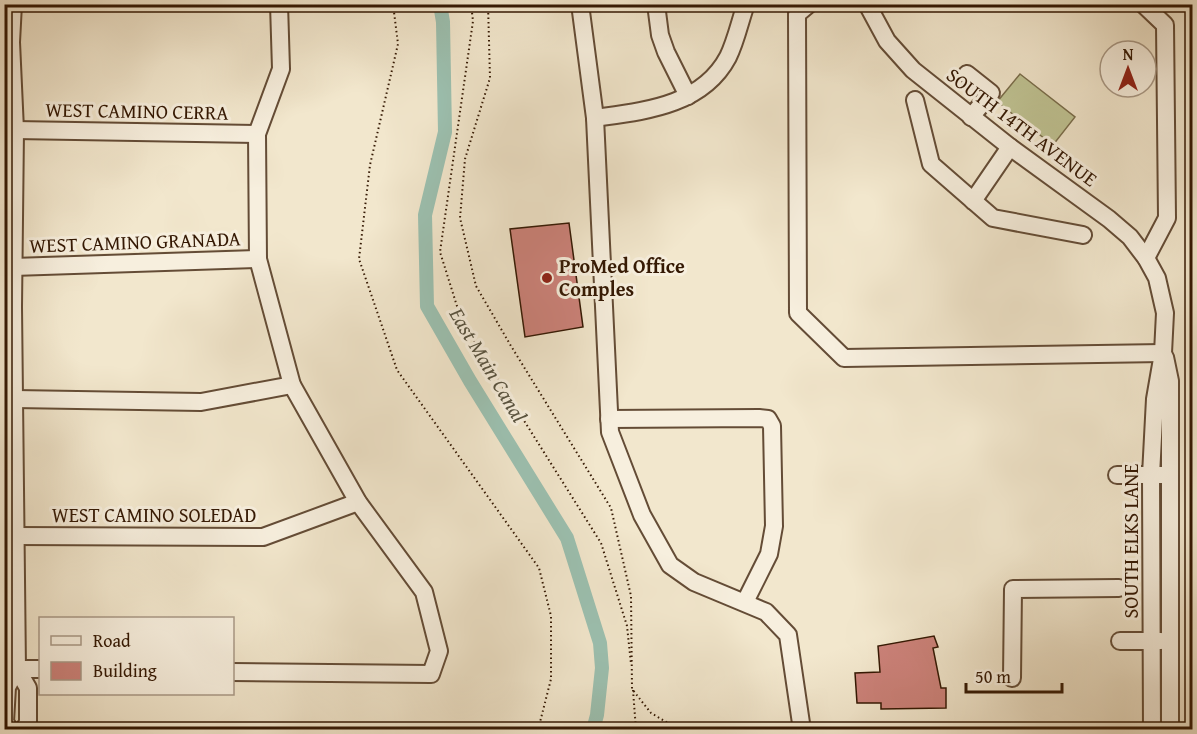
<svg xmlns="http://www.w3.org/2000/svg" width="1197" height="734" viewBox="0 0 1197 734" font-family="'Gentium Book Plus',serif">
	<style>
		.green { fill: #c0c494; stroke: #7a6e4c; stroke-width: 1.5 }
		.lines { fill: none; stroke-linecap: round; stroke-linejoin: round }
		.canal { stroke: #9cc1b1; stroke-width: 14 }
		.building { fill: #cc827a; stroke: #341803; stroke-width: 1.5 }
		.minor-casing { stroke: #644c36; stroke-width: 20 }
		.path { stroke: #341803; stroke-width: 2; stroke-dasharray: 1.5 3; stroke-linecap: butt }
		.minor { stroke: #f7efde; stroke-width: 16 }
		.poi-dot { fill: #8f2418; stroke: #f7efde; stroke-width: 2 }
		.labels { text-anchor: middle; stroke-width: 6; stroke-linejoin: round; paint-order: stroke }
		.street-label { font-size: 20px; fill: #341803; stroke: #f7efde }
		.poi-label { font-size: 20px; font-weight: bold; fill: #341803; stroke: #f7efde; text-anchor: start }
		.water-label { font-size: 21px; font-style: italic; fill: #585340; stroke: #f7efde }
	</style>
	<rect width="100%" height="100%" fill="#f2e7cd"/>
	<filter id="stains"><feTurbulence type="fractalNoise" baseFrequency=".00333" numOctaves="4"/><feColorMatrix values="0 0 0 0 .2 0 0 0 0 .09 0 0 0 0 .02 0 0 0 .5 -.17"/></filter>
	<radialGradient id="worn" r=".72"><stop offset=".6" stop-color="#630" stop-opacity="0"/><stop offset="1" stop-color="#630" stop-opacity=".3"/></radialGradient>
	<!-- green -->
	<path class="green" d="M1020,74L1075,117L1053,145L997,102Z"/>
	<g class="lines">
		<!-- canal -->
		<path class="canal" d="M440,4L443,22L445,132L425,215L427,306L470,381L567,538L600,643L602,668L597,715L593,730"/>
	</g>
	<!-- building -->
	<g class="building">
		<path d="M569,223L583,327L525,337L510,229Z"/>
		<path d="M934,636L938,647L933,648L941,688H946V708L881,709V703H857L855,673L880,672L878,646Z"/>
	</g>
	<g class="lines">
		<defs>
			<g id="minor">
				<path d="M13,4L11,42L15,130L13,307L17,669L28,688V723L23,730"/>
				<path d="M580,4L595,118L610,432L642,515L670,565L694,582L766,612L788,635L802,730"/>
				<path d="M656,4L660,35L666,52L688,96"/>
				<path d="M809,4L797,14L798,313L844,358L1163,353"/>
				<path d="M867,4L887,41L913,70L1010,147L1109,219L1130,237L1146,258L1157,278L1165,313L1163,353L1155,399L1151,475L1152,730"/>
				<path d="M1143,4L1165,25L1167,218L1146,258"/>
				<path d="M967,74L991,93L971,117"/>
				<path d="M915,100L931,164L993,218L1083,235"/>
				<path d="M595,118C644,111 702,106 728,57C736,41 740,21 746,4"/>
				<path d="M15,130L257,134"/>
				<path d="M973,201L1010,147"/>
				<path d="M13,267L258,259"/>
				<path d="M1165,357L1170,381V730"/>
				<path d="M15,399L201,402L292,385"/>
				<path d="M609,419L759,418L768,419L772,426L774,526L769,554L745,602"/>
				<path d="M1117,475H1162"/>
				<path d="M15,536L263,537L358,502"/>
				<path d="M1120,641H1161"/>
				<path d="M17,669H40"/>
				<path d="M232,672L431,674L439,651L424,592L358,502L292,385L258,259L257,134L281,69L279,4"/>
				<path d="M1012,678L1013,589L1119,588"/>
				<path d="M10,730L5,722L7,687L17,669"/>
			</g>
		</defs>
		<!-- minor casing -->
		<use href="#minor" class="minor-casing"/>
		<!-- path -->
		<g class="path">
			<path d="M393,4L398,44L370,165L359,259L397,370L539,568L551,616V679L538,730"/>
			<path d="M471,4L473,21L440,252L462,322L601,543L627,626L631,664"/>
			<path d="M488,4L490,78L465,159L460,218L476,286L511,346L611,508L631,596L632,689L651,713L680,730"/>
			<path d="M633,690L636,730"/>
			<path d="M749,730L784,727L786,730"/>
		</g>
		<!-- minor -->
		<use href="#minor" class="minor"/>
	</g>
	<!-- markers -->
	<circle class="poi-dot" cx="547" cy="278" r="6"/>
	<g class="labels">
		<!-- street labels -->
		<g class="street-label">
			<text transform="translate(137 111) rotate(1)" y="7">WEST CAMINO CERRA</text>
			<text transform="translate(1022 127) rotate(37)" y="7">SOUTH 14TH AVENUE</text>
			<text transform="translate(135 242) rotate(-2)" y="7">WEST CAMINO GRANADA</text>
			<text x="154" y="522">WEST CAMINO SOLEDAD</text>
			<text transform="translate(1131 541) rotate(-90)" y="7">SOUTH ELKS LANE</text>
		</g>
		<!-- poi labels -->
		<g class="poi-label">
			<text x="559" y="273">ProMed Office<tspan x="559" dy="23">Comples</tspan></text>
		</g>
		<!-- water labels -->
		<g class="water-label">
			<text transform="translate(488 365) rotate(59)" y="7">East Main Canal</text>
		</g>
	</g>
	<!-- margin -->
	<rect width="1197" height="734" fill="none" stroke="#f2e7cd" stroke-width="24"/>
	<rect x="6" y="6" width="1185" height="722" fill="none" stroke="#341803" stroke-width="3"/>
	<rect x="12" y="12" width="1173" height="710" fill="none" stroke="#341803" stroke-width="1.5"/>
	<!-- legend -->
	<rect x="39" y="617" width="195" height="78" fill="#f7efde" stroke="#a99986" stroke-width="1.5"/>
	<rect x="51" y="636" width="30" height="9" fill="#f7efde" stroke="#a99986" stroke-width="1.5"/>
	<text x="93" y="647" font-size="18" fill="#341803">Road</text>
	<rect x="51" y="662" width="30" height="18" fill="#cc827a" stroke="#a99986" stroke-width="1.5"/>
	<text x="93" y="677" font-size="18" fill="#341803">Building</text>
	<!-- north arrow -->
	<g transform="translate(1128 69)"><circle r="28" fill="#f7efde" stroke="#a99986" stroke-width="1.5"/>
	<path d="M0-4.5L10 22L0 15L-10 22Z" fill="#8f2418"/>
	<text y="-9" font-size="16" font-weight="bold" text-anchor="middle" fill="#341803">N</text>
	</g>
	<!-- scale -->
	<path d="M966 683v9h96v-9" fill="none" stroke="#341803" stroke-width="3"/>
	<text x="975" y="683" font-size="18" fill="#341803" stroke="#f7efde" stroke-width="4.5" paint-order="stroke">50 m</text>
	<rect width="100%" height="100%" filter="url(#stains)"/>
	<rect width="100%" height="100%" fill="url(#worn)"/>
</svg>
